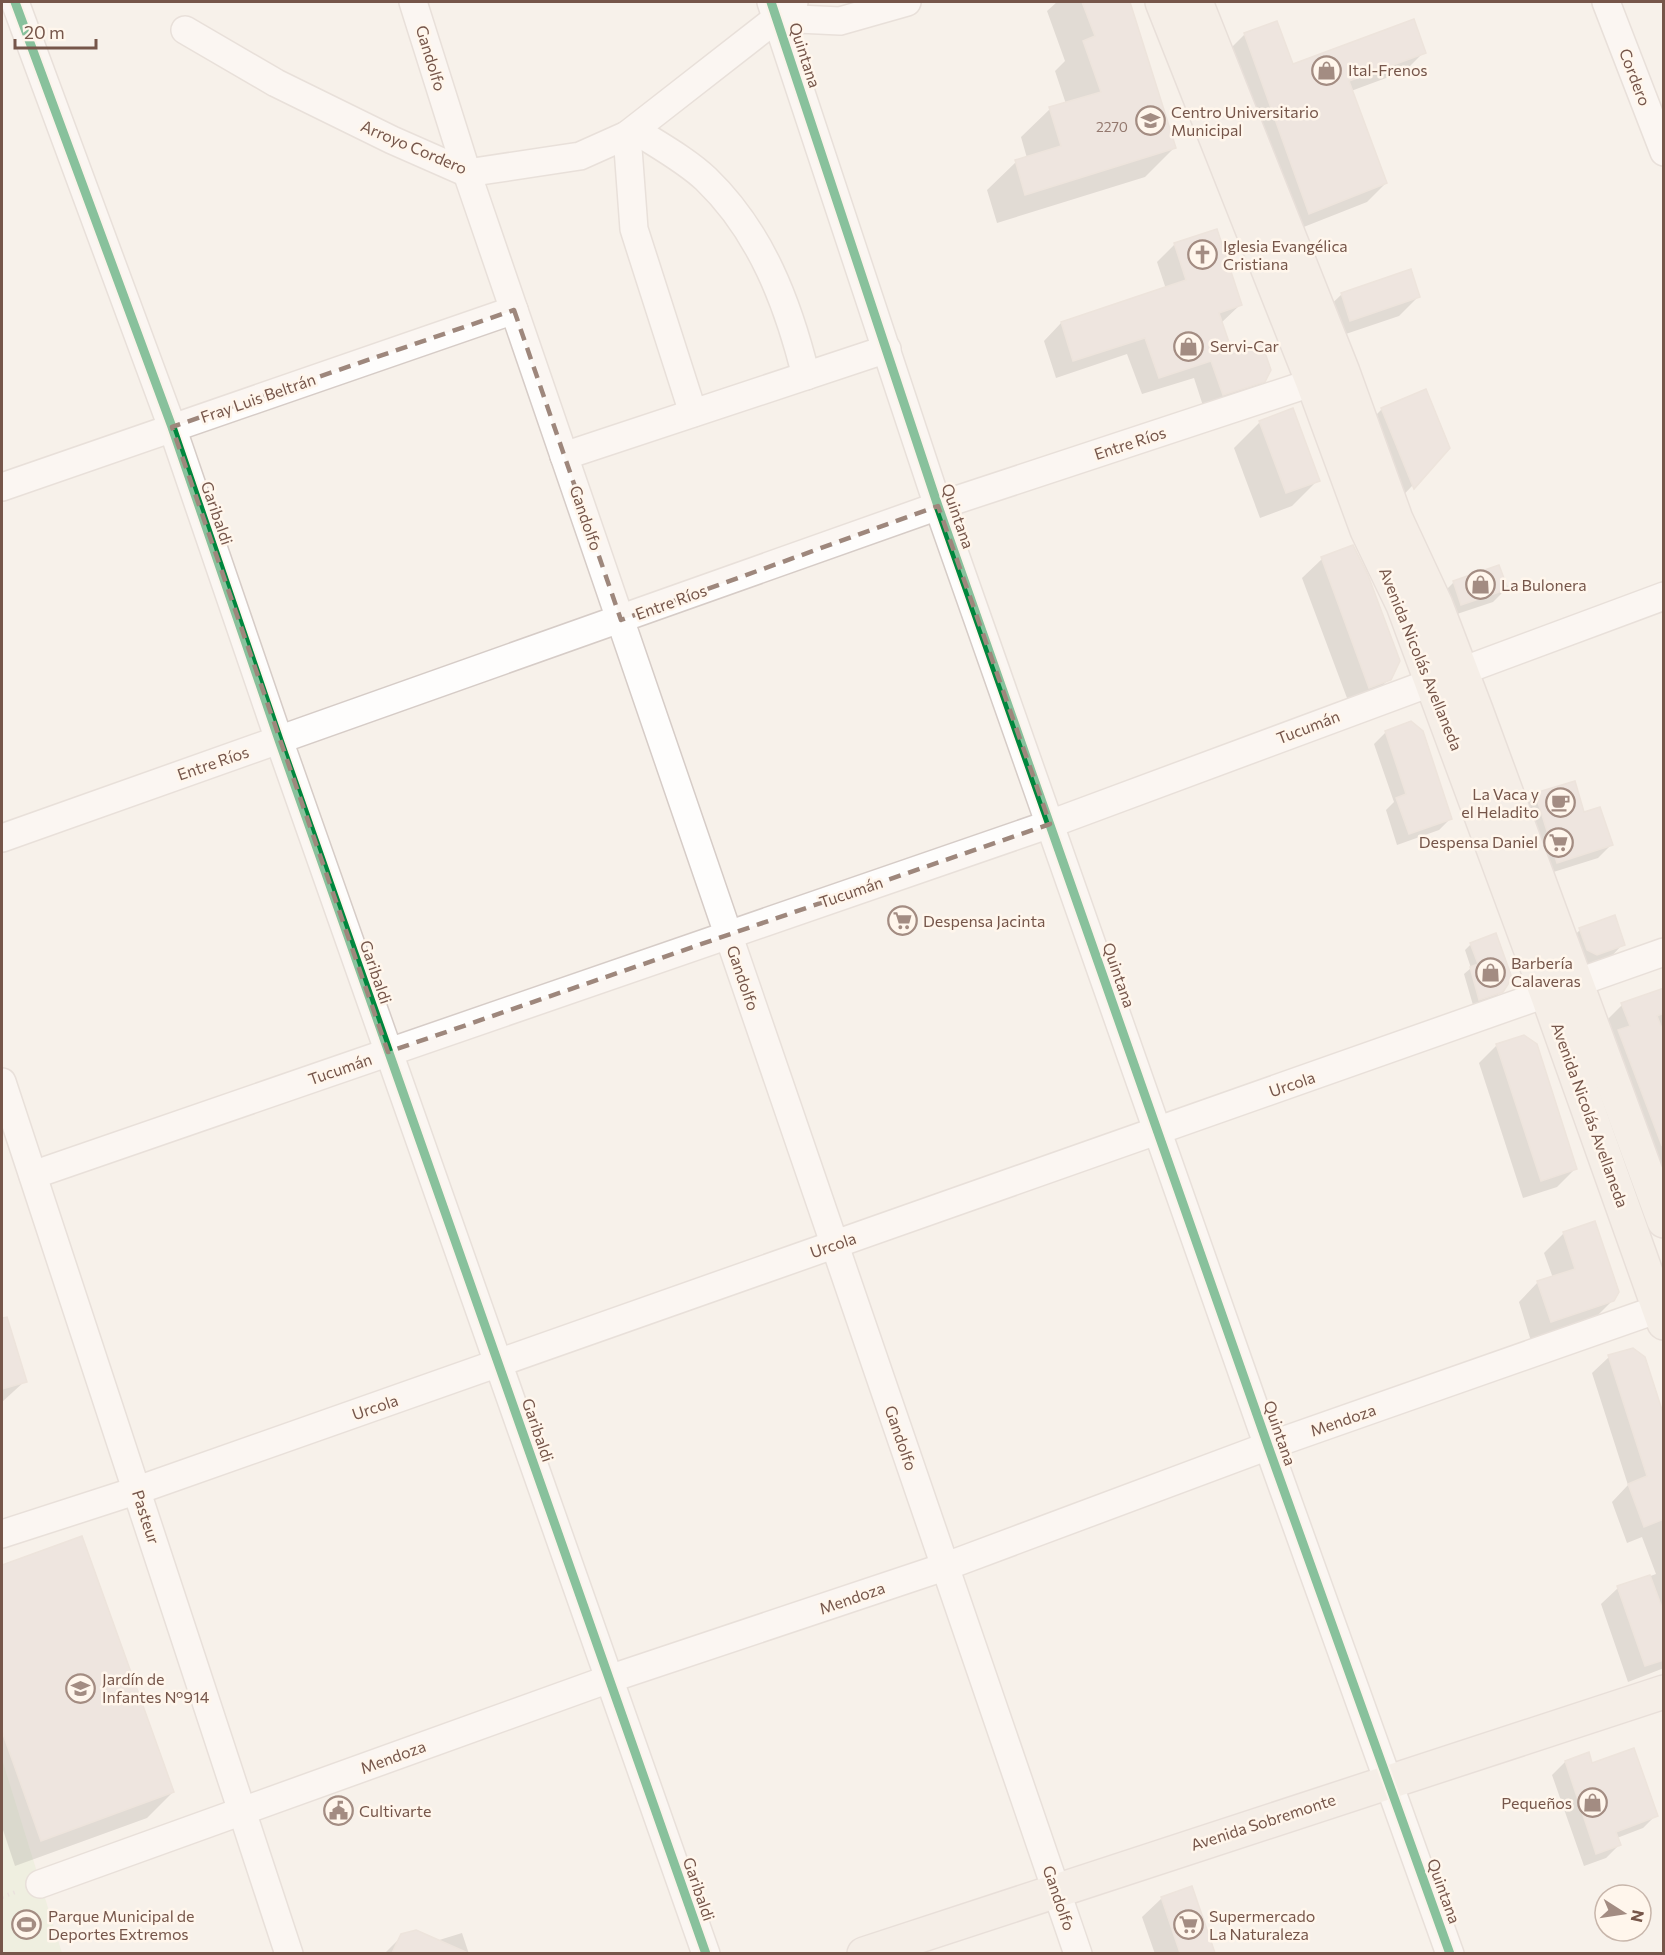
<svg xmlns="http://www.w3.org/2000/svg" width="1665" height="1955" viewBox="0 0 1665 1955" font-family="Commissioner,sans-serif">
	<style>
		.green { fill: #e5edd5 }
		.shadow { fill: #0003 }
		.building { fill: #e3d8d2; stroke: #e0d4cc; stroke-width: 1.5 }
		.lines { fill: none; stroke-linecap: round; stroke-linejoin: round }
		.minor-casing { stroke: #d6ccc7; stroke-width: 30 }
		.major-casing { stroke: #d6cbc6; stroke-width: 36 }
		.path { stroke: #dad1ce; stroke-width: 4; stroke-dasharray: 1.5 4.5; stroke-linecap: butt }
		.minor { stroke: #fefdfc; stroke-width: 27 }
		.major { stroke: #f2ece5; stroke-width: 33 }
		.cycleway-casing { stroke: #fff6ec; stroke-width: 13 }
		.cycleway { stroke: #00873e; stroke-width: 9 }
		.marked { fill: none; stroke: #9e877c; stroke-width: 4.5; stroke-dasharray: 12 8; stroke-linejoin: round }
		.labels { text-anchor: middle; stroke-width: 5; stroke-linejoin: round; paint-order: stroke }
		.number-label { font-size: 14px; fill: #93786e }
		.street-label { font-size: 16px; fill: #76564a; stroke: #fff6ec }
		.poi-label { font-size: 16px; fill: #76564a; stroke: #fff6ec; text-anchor: start }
	</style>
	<rect width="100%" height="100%" fill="#f7f1ea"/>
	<!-- green -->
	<path class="green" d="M2,1759L62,1953H2Z"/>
	<!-- shadow -->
	<g class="shadow">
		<path d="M1057,2H1128L1174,148L1145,177L997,223L987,190L1016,162L1027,158L1021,137L1050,109L1066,104L1055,71L1065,61L1047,11Z"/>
		<path d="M1245,34L1292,66L1424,52L1405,71L1351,91L1386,183L1367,202L1291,232L1226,53Z"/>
		<path d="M1216,231L1240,305L1221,323L1232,356L1264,381L1246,399L1205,412L1194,378L1142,394L1127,354L1056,378L1044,341L1061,323L1166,289L1157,262L1174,245Z"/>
		<path d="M1342,294L1418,297L1399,316L1331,339L1322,313Z"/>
		<path d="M1382,409L1448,448L1375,525L1344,447Z"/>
		<path d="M1260,422L1318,480L1292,506L1260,518L1234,448Z"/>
		<path d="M1353,547L1389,679L1369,699L1350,706L1302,578L1322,559Z"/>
		<path d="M1454,582L1506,589L1493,602L1448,617L1441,595Z"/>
		<path d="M1386,732L1450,819L1439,830L1397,845L1386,810L1394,802L1374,744Z"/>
		<path d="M1536,795L1611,845L1598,858L1544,875L1523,808Z"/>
		<path d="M1580,930L1623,944L1604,964L1577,974L1560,949Z"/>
		<path d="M1471,944L1501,991L1495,998L1473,1005L1464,974L1471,968L1465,950Z"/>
		<path d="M1664,989V1206L1605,1022L1622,1005Z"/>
		<path d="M1497,1045L1575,1169L1557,1187L1523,1198L1479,1063Z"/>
		<path d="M1564,1233L1613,1300L1593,1320L1531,1341L1519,1302L1538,1282L1553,1278L1544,1253Z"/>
		<path d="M16,1350L25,1381L2,1402V1354Z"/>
		<path d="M1609,1357L1664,1417V1668L1628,1682L1601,1604L1618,1588L1656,1574L1642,1537L1627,1543L1612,1502L1628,1485L1592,1373Z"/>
		<path d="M81,1538L173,1792L147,1818L15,1866L2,1827V1567Z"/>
		<path d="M1588,1754L1592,1765L1656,1815L1643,1828L1617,1838L1619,1845L1606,1858L1584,1866L1552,1775L1565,1762Z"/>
		<path d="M1191,1888L1214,1954H1155L1142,1917L1162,1898Z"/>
		<path d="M462,1933L469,1954H384L402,1936L436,1941Z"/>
	</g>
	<!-- building -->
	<g class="building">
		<path d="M1082,2H1130L1176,148L1025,195L1015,160L1061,146L1049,107L1101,92L1083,41L1095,36Z"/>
		<path d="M1414,19L1426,53L1349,81L1387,183L1309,214L1244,33L1277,21L1293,64Z"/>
		<path d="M1217,229L1242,305L1219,313L1233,354L1262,344L1271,370L1265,382L1223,395L1211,361L1159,378L1145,338L1073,361L1061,322L1186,280L1174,243Z"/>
		<path d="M1411,269L1420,297L1350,321L1341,293Z"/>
		<path d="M1426,389L1450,448L1414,489L1381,408Z"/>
		<path d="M1293,408L1320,481L1286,493L1259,421Z"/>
		<path d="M1353,545L1368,575L1400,661L1391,680L1369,688L1321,557Z"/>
		<path d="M1499,565L1508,589L1461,605L1453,581Z"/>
		<path d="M1411,721L1423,731L1452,819L1409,834L1396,798L1406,794L1385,731Z"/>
		<path d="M1575,781L1584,812L1600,807L1613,845L1557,863L1535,793Z"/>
		<path d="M1615,915L1625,945L1597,955L1587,950L1579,928Z"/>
		<path d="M1496,933L1512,978L1503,992L1479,1000L1470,967L1478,964L1470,943Z"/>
		<path d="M1664,988V1013L1657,1016L1664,1034L1662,1146L1618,1030L1630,1026L1621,1003Z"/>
		<path d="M1524,1035L1537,1044L1577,1169L1541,1181L1496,1044Z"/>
		<path d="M1595,1221L1619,1292L1614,1301L1551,1322L1537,1281L1575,1269L1563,1232Z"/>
		<path d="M7,1317L27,1382L2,1389V1318Z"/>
		<path d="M1633,1348L1645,1357L1664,1416V1519L1644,1527L1628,1484L1647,1476L1608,1355Z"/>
		<path d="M82,1536L174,1792L41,1841L2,1731V1565Z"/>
		<path d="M1650,1575L1664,1613V1660L1645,1666L1617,1586Z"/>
		<path d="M1634,1748L1658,1816L1616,1832L1621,1845L1596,1854L1565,1761L1589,1752L1592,1763Z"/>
		<path d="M1192,1886L1215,1953H1180L1161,1897Z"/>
		<path d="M416,1930L468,1953H392L401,1934Z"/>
	</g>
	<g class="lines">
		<defs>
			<g id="minor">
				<path d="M15,2L172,427L279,740L706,1954"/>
				<path d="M413,2L467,173L1078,1954"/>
				<path d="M771,2L938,506L1268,1446L1450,1954"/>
				<path d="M1606,2L1664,152"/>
				<path d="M777,18L840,21L907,2"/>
				<path d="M185,30L276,83L392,140L467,173L580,156L627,135L777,18L794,2"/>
				<path d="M635,130C658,145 686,160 706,179C761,232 788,303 806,376"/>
				<path d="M627,135L634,229L693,413"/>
				<path d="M564,456L887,349"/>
				<path d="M2,487L514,310"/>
				<path d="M2,838L938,506L1332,376"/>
				<path d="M2,1082L289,1954"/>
				<path d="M33,1175L1050,824L1664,596"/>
				<path d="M2,1534L138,1490L1664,952"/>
				<path d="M40,1884L609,1679L944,1567L1268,1446L1664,1307"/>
			</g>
			<g id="major">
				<path d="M1162,2L1313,383L1367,530L1403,605L1547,994L1664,1323"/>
				<path d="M1196,2L1343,372L1396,519L1436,605L1476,710L1664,1221"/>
				<path d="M864,1954L1664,1692"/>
			</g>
		</defs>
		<!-- minor casing -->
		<use href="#minor" class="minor-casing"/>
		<!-- major casing -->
		<use href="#major" class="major-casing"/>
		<!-- path -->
		<path class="path" d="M2,1897L16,1892"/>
		<!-- minor -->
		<use href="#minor" class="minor"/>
		<!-- major -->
		<use href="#major" class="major"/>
		<defs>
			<g id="cycleway">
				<path d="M15,2L172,427L279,740L706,1954"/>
				<path d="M771,2L938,506L1268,1446L1450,1954"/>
			</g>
		</defs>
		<!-- cycleway casing -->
		<use href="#cycleway" class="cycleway-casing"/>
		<!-- cycleway -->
		<use href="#cycleway" class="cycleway"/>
	</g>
	<!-- marked area -->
	<path d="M0 0H1665V1955H0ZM514,310L621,620L938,506L1050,824L388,1052L172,427Z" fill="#f7f1ea" fill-opacity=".55" fill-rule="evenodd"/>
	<path class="marked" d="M514,310L621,620L938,506L1050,824L388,1052L172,427Z"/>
	<!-- icons -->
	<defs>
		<symbol id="shop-ring" viewBox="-11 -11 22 22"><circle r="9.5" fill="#fff6ec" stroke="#a38c82" stroke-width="1.5"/><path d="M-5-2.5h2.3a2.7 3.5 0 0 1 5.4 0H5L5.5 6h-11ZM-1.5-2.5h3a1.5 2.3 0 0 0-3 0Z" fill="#a38c82"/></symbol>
		<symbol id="university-ring" viewBox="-11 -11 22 22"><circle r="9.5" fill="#fff6ec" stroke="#a38c82" stroke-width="1.5"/><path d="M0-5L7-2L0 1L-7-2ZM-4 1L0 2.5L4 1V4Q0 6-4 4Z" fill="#a38c82"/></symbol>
		<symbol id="church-ring" viewBox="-11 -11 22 22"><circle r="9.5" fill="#fff6ec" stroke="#a38c82" stroke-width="1.5"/><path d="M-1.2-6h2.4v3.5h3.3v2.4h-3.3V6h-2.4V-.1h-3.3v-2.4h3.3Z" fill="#a38c82"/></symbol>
		<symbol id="cafe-ring" viewBox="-11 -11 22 22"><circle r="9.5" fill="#fff6ec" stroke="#a38c82" stroke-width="1.5"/><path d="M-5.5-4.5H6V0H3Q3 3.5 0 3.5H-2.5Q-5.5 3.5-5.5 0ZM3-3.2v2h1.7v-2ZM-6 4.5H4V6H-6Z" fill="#a38c82"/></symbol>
		<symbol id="supermarket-ring" viewBox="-11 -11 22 22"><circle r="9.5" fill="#fff6ec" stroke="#a38c82" stroke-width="1.5"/><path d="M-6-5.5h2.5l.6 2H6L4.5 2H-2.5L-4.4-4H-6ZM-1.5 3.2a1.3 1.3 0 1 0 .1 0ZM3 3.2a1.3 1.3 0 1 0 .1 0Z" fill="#a38c82"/></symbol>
		<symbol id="school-ring" viewBox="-11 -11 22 22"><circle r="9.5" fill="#fff6ec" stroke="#a38c82" stroke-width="1.5"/><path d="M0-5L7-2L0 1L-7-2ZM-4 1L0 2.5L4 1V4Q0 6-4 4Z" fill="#a38c82"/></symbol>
		<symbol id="civic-ring" viewBox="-11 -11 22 22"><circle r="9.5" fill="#fff6ec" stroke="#a38c82" stroke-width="1.5"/><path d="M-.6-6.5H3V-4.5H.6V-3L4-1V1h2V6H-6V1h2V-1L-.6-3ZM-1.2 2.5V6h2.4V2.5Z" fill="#a38c82"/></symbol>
		<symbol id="stadium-ring" viewBox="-11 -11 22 22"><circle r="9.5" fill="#fff6ec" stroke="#a38c82" stroke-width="1.5"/><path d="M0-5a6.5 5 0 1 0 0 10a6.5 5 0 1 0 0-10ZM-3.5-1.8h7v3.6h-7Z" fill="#a38c82"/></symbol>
	</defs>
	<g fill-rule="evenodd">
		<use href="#shop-ring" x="1310" y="54" width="33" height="33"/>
		<use href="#university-ring" x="1134" y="104" width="33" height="33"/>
		<use href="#church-ring" x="1186" y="238" width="33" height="33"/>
		<use href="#shop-ring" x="1172" y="330" width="33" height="33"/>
		<use href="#shop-ring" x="1464" y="568" width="33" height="33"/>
		<use href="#cafe-ring" x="1544" y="786" width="33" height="33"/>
		<use href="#supermarket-ring" x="1542" y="826" width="33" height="33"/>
		<use href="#supermarket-ring" x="886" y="904" width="33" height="33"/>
		<use href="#shop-ring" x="1474" y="956" width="33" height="33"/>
		<use href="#school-ring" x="64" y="1672" width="33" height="33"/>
		<use href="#shop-ring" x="1576" y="1786" width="33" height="33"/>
		<use href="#civic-ring" x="322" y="1794" width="33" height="33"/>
		<use href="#stadium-ring" x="10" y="1908" width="33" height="33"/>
		<use href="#supermarket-ring" x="1172" y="1908" width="33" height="33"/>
	</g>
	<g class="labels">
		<!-- number labels -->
		<g class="number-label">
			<text x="1112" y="132">2270</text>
		</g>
		<!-- street labels -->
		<g class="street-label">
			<text transform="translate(805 55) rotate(72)" y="6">Quintana</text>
			<text transform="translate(431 58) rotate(73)" y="6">Gandolfo</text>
			<text transform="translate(1635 77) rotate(69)" y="6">Cordero</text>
			<text transform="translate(414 147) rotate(23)" y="6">Arroyo Cordero</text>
			<text transform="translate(258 398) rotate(-19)" y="6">Fray Luis Beltrán</text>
			<text transform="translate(1130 443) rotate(-18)" y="6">Entre Ríos</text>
			<text transform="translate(217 513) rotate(71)" y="6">Garibaldi</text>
			<text transform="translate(958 516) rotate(71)" y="6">Quintana</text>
			<text transform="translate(586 518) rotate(71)" y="6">Gandolfo</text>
			<text transform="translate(671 602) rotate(-20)" y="6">Entre Ríos</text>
			<text transform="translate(1421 659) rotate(68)" y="6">Avenida Nicolás Avellaneda</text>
			<text transform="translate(1308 727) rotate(-21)" y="6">Tucumán</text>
			<text transform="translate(213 763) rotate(-19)" y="6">Entre Ríos</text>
			<text transform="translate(851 892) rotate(-19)" y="6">Tucumán</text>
			<text transform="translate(376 972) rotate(71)" y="6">Garibaldi</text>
			<text transform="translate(1119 975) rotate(71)" y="6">Quintana</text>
			<text transform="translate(743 978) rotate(71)" y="6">Gandolfo</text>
			<text transform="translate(340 1069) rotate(-19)" y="6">Tucumán</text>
			<text transform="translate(1292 1084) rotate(-19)" y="6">Urcola</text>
			<text transform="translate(1590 1115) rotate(70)" y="6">Avenida Nicolás Avellaneda</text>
			<text transform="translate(833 1245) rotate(-19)" y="6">Urcola</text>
			<text transform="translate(375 1407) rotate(-19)" y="6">Urcola</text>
			<text transform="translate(1343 1420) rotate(-19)" y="6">Mendoza</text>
			<text transform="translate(538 1430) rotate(71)" y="6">Garibaldi</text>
			<text transform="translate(1280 1433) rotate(71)" y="6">Quintana</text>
			<text transform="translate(901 1438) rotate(71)" y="6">Gandolfo</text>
			<text transform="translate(146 1517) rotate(72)" y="6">Pasteur</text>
			<text transform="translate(852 1598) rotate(-19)" y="6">Mendoza</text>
			<text transform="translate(393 1757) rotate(-20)" y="6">Mendoza</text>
			<text transform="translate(1263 1822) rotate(-18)" y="6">Avenida Sobremonte</text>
			<text transform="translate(699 1889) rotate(71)" y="6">Garibaldi</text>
			<text transform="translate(1444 1891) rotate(70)" y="6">Quintana</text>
			<text transform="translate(1059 1898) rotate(71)" y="6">Gandolfo</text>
		</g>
		<!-- poi labels -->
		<g class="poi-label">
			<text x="1348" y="76">Ital-Frenos</text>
			<text x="1171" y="118">Centro Universitario<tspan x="1171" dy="18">Municipal</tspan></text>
			<text x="1223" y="252">Iglesia Evangélica<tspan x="1223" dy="18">Cristiana</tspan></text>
			<text x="1210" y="352">Servi-Car</text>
			<text x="1501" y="591">La Bulonera</text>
			<text x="1539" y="800" text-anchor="end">La Vaca y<tspan x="1539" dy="18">el Heladito</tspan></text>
			<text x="1538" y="848" text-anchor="end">Despensa Daniel</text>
			<text x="923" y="927">Despensa Jacinta</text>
			<text x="1511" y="969">Barbería<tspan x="1511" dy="18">Calaveras</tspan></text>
			<text x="102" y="1685">Jardín de<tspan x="102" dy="18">Infantes Nº914</tspan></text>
			<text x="1572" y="1809" text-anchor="end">Pequeños</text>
			<text x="359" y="1817">Cultivarte</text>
			<text x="48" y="1922">Parque Municipal de<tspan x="48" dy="18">Deportes Extremos</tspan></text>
			<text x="1209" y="1922">Supermercado<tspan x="1209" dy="18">La Naturaleza</tspan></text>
		</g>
	</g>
	<!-- border -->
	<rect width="1665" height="1955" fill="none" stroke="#76564a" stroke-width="6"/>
	<!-- north arrow -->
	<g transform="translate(1623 1913) rotate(102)"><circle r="28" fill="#fff6ec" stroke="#c8b6ab" stroke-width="1.5"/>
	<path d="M0-4.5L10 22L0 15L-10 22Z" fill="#a38c82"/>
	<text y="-9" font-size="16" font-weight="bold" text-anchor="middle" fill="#76564a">N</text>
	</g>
	<!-- scale -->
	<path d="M15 39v9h81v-9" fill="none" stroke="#76564a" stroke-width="3"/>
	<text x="24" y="39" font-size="18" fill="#76564a" stroke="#fff6ec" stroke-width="4.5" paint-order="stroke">20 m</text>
</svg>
